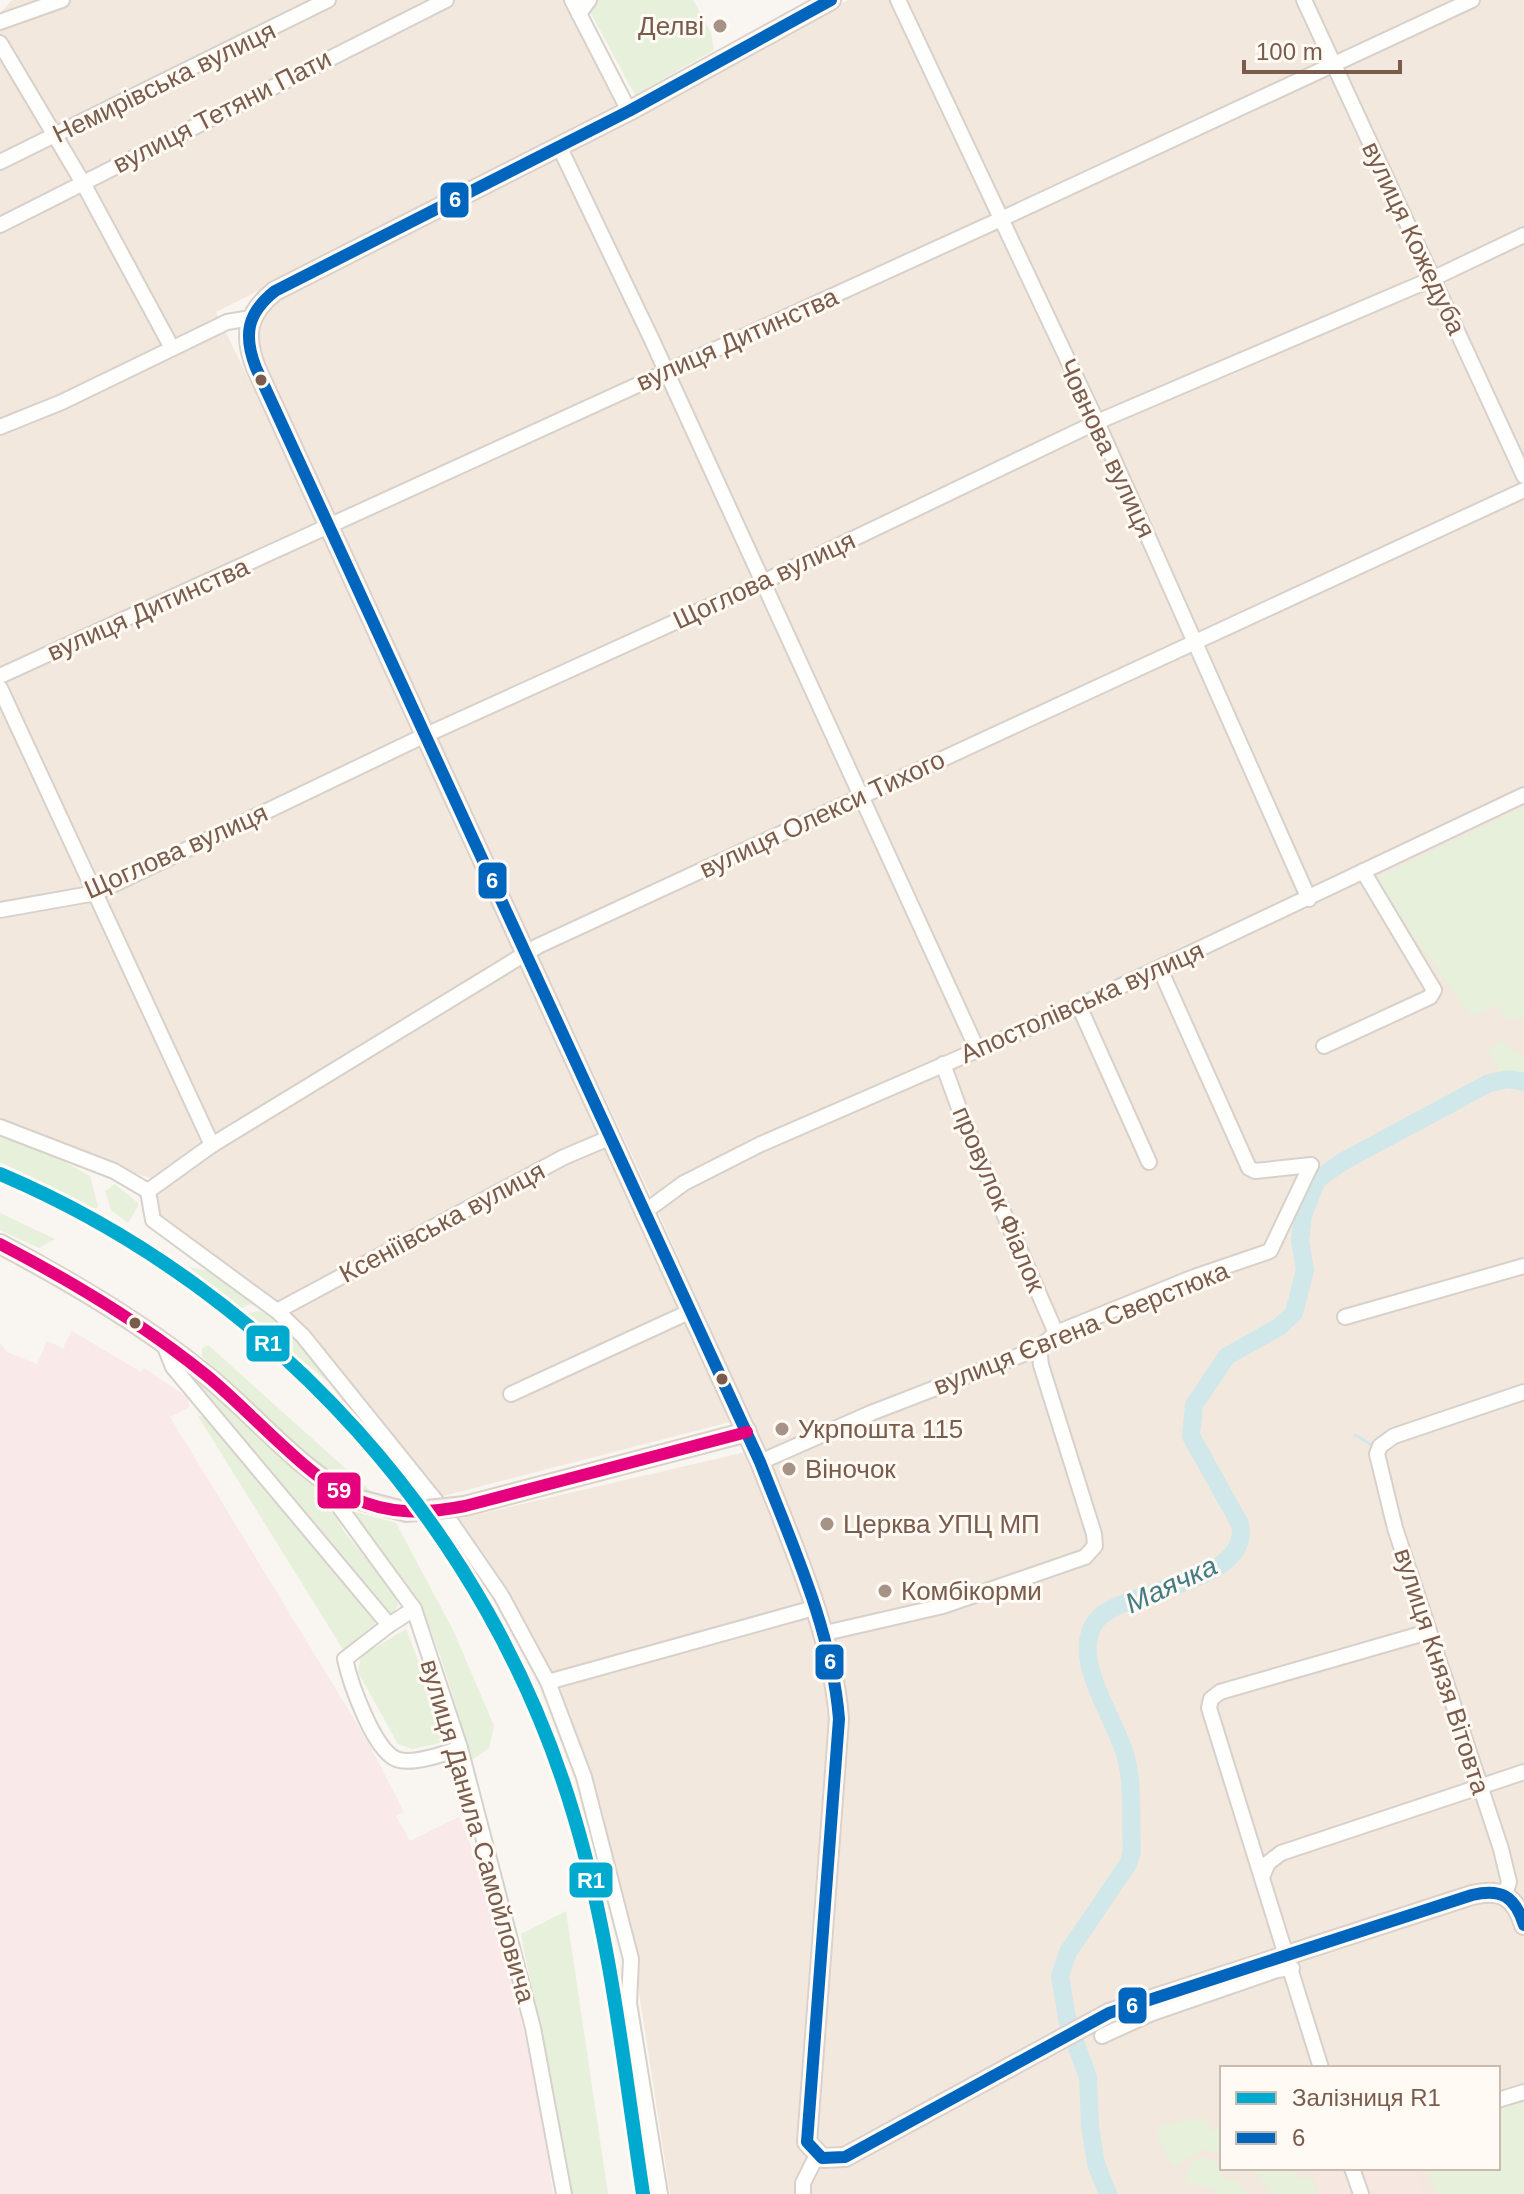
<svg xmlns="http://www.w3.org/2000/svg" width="1524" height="2194" viewBox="0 0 1524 2194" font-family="Arial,sans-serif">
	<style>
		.residential { fill: #f2e8de; fill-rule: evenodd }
		.commercial { fill: #f6e8e1 }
		.medical { fill: #fae9e9 }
		.green { fill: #e7f0db }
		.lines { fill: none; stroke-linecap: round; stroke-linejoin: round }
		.stream { stroke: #d0e8ea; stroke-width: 3 }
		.river { stroke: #d0e8ea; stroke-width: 18 }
		.minor-casing { stroke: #d7d1cb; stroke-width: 18 }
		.major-casing { stroke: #dad1cc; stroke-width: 22 }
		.minor { stroke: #fefefd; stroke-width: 14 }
		.major { stroke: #f3eee8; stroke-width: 18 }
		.major-bridge-casing { stroke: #dad1cc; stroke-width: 22; stroke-linecap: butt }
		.major-bridge { stroke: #f3eee8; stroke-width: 18 }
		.bus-1-casing { stroke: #fffaf3; stroke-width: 18 }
		.bus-2-casing { stroke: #fffaf3; stroke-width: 18 }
		.bus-1 { stroke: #0065bd; stroke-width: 12 }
		.bus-2 { stroke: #e5007d; stroke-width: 12 }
		.rail-1-casing { stroke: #fffaf3; stroke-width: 20 }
		.rail-1 { stroke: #00a9ce; stroke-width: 14 }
		.poi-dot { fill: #a69286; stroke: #fffaf3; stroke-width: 3 }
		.bus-dot { fill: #7a5c4d; stroke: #fffaf3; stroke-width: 3 }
		.labels { text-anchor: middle; stroke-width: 6; stroke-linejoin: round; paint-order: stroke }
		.poi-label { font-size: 26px; fill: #7a5c4d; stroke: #fffaf3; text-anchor: start }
		.street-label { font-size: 26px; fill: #7a5c4d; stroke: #fffaf3 }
		.water-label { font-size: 28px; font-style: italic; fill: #437c86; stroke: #fffaf3 }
		.line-badge { stroke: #fffaf3; stroke-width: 3 }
		.badge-label { font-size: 22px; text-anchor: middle; font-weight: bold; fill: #fff }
	</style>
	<rect width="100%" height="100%" fill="#f9f5f0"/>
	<!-- residential -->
	<g class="residential">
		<path d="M12,0H567L622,109L216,312L359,608L734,1421L443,1496L321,1345L291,1315L160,1217L149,1178L0,1124V13Z"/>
		<path d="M848,0H1524V2194H670L628,1921L549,1667L458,1519L763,1448L653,1200L258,360L256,326L260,310ZM1222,2068H1498V2168H1222Z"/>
	</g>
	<!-- commercial -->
	<path class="commercial" d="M1321,2168H1415L1423,2194H1320L1312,2171Z"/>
	<!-- medical -->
	<path class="medical" d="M72,1331L141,1372L144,1368L188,1398L189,1407L170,1417L368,1742L404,1812L396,1816L410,1841L459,1817L479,1865L484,1864L541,2105L553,2194H0V1343L7,1352L37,1364L47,1341L63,1348Z"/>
	<!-- green -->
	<g class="green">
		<path d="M584,0H693L711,33L714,50L635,95Z"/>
		<path d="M1524,807V1017L1508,1021L1496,1005L1471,1017L1374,879Z"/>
		<path d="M1501,1041L1524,1057V1080L1499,1072L1488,1051Z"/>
		<path d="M0,1137L45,1151L90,1176L98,1206L96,1209L0,1162Z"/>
		<path d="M115,1184L139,1204L128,1223L111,1210L105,1191Z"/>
		<path d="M0,1213L55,1239L39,1248L0,1230Z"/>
		<path d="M189,1267L213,1272L259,1304L247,1305L241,1309Z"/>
		<path d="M263,1310L299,1342L341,1392L244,1314Z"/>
		<path d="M208,1345L375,1495C317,1480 245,1400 202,1356V1348Z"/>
		<path d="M182,1363L318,1486L345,1533L395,1591L398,1604L393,1615L388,1616Z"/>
		<path d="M319,1379L357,1413L433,1503H423Z"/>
		<path d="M198,1416H207L374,1618L375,1625L369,1634L344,1651Z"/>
		<path d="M352,1511L396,1523L454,1632L494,1726L489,1748L470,1761C457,1710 442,1648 417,1602C400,1569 370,1544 352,1511Z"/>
		<path d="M406,1629L449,1741L412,1749L398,1744L358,1672L361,1656Z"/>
		<path d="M566,1911L608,2194H572L521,1934Z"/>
		<path d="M1524,2096V2194H1436L1428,2168H1498V2105Z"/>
		<path d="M1204,2117L1211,2131L1222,2127V2154L1206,2149L1172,2167L1159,2140L1157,2126Z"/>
		<path d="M1200,2157C1215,2159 1220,2164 1222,2178L1239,2182L1246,2194H1215V2189L1185,2182L1189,2166Z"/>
		<path d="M1253,2168H1290L1299,2178H1311L1318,2194H1272Z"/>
	</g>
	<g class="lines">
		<!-- stream -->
		<path class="stream" d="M1355,1435L1372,1445"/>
		<!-- river -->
		<path class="river" d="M1108,2194L1096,2164L1090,2126L1088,2077L1068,2023L1060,1976L1068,1952L1128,1864L1132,1852C1130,1821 1134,1784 1125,1754C1115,1718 1069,1657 1096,1621C1121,1588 1253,1585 1240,1524L1191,1436L1194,1405L1227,1356L1279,1327L1294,1313L1305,1270L1300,1241L1303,1215L1317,1180L1342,1162L1489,1083L1509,1079L1524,1082"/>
		<defs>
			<g id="minor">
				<path d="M572,0L629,111"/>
				<path d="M898,0L1097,422L1309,899"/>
				<path d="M1304,0L1524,476"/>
				<path d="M579,14L589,0"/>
				<path d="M0,22L62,0"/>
				<path d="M0,43L83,183L172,348"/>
				<path d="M559,146L651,338L977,1049"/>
				<path d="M0,162L328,0"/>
				<path d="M0,225L446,0"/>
				<path d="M0,427L62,402L227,322L251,318"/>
				<path d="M0,676L999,220L1472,0"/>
				<path d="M0,688L212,1145"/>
				<path d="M0,910L96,893L415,740L763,582L1097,422L1432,279L1524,235"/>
				<path d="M1160,969L1249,1168L1255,1171L1311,1165"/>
				<path d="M1079,1006L1149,1162"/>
				<path d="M1324,1046L1430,997L1434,990L1363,871"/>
				<path d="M943,1064L964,1122L1056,1333"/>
				<path d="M0,1127L114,1171L148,1191"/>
				<path d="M148,1191L212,1145L538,946L1524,490"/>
				<path d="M148,1191L153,1220L277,1311L303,1336L439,1505L501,1595L548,1682L584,1777L631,1959L629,2003L660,2194"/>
				<path d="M643,1213L684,1183L761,1144L1079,1006L1524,795"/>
				<path d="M277,1311L564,1157L609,1138"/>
				<path d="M1345,1317L1524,1266"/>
				<path d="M163,1342L173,1367L389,1625L414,1609"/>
				<path d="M511,1394L691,1311"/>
				<path d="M760,1462L871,1413L1039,1348L1056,1333L1194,1277L1270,1251L1311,1165"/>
				<path d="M341,1492V1509L414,1609L460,1748L533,2028L564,2194"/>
				<path d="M389,1625L345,1659C350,1682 375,1755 399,1760C416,1764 444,1754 460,1748"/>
				<path d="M821,1634L943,1606L1085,1557L1095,1546L1094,1534L1041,1365L1039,1348"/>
				<path d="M548,1682L814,1608"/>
				<path d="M1262,1877L1268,1863L1281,1853L1524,1772"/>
				<path d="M1505,1894L1509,1882L1501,1849L1395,1528L1377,1454L1380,1446L1394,1436L1524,1392"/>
				<path d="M1102,2036L1150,2014L1277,1970L1292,1968"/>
				<path d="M1321,2068L1209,1708L1211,1699L1220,1692L1428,1632"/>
				<path d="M1498,2100L1524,2092"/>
				<path d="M1352,2168L1361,2194"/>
				<path d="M803,2194V2183L817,2155"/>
			</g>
			<g id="major">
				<path d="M831,0L629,111L275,291C247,313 243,335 256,368L760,1462C792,1544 832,1631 839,1719L807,2142L822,2158L845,2157L1109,2013L1472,1895C1501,1888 1515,1896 1524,1925"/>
				<path d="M0,1244C73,1283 143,1324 207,1376C255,1415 298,1469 353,1498"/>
				<path d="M465,1506L747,1432"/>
			</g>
		</defs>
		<!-- minor casing -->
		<use href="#minor" class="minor-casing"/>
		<!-- major casing -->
		<use href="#major" class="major-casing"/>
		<!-- minor -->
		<use href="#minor" class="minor"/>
		<!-- major -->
		<use href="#major" class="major"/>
		<defs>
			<path id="major-bridge" d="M353,1498L407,1512L465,1506"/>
		</defs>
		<!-- major-bridge casing -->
		<use href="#major-bridge" class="major-bridge-casing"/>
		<!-- major-bridge -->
		<use href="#major-bridge" class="major-bridge"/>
		<defs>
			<path id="bus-1" d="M831,0L629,111L275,291C247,313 243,335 256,368L760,1462C792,1544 832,1631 839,1719L807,2142L822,2158L845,2157L1109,2013L1472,1895C1501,1888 1515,1896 1524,1925"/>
			<path id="bus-2" d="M0,1244C73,1282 142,1323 206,1375C247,1408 307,1477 351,1497C389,1515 425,1514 465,1506L747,1432"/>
		</defs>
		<!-- bus-1 casing -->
		<use href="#bus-1" class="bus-1-casing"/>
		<!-- bus-2 casing -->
		<use href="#bus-2" class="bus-2-casing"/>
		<!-- bus-1 -->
		<use href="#bus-1" class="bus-1"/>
		<!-- bus-2 -->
		<use href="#bus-2" class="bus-2"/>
		<defs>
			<path id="rail-1" d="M0,1174C273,1290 490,1531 574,1816C611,1939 624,2068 643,2194"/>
		</defs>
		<!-- rail-1 casing -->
		<use href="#rail-1" class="rail-1-casing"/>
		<!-- rail-1 -->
		<use href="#rail-1" class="rail-1"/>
	</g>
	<!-- markers -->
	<g class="poi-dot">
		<circle cx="720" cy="26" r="8"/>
		<circle cx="782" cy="1429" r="8"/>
		<circle cx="789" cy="1469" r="8"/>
		<circle cx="827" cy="1524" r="8"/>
		<circle cx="885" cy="1591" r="8"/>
	</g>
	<g class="bus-dot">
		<circle cx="261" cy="380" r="7"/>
		<circle cx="135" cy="1323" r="7"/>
		<circle cx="722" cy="1379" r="7"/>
	</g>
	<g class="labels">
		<!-- poi labels -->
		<g class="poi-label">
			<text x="704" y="35" text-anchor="end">Делві</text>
			<text x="798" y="1438">Укрпошта 115</text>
			<text x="805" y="1478">Віночок</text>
			<text x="843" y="1533">Церква УПЦ МП</text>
			<text x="901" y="1600">Комбікорми</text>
		</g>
		<!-- street labels -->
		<g class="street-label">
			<text transform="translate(164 82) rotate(-26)" y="9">Немирівська вулиця</text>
			<text transform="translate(222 111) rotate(-27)" y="9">вулиця Тетяни Пати</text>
			<text transform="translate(1414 238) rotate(65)" y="9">вулиця Кожедуба</text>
			<text transform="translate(737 339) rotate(-24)" y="9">вулиця Дитинства</text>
			<text transform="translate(1107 448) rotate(65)" y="9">Човнова вулиця</text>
			<text transform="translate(764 580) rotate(-25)" y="9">Щоглова вулиця</text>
			<text transform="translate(148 609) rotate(-24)" y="9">вулиця Дитинства</text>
			<text transform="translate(822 814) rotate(-25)" y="9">вулиця Олекси Тихого</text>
			<text transform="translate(176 851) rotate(-24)" y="9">Щоглова вулиця</text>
			<text transform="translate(1082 1002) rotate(-24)" y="9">Апостолівська вулиця</text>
			<text transform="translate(999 1199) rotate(67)" y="9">провулок Фіалок</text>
			<text transform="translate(442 1222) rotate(-28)" y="9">Ксеніївська вулиця</text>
			<text transform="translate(1081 1328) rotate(-22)" y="9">вулиця Євгена Сверстюка</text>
			<text transform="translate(1442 1671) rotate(72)" y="9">вулиця Князя Вітовта</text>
			<text transform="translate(478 1831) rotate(74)" y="9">вулиця Данила Самойловича</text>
		</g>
		<!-- water labels -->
		<g class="water-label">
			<text transform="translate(1171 1584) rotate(-25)" y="10">Маячка</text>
		</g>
	</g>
	<g class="line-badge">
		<rect x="439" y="181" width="31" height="38" rx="8" fill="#0065bd"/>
		<rect x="477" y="861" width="31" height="39" rx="8" fill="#0065bd"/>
		<rect x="245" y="1324" width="46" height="39" rx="8" fill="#00a9ce"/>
		<rect x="316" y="1471" width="46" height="39" rx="8" fill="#e5007d"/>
		<rect x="814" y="1643" width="31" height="38" rx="8" fill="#0065bd"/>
		<rect x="568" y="1861" width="46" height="38" rx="8" fill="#00a9ce"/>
		<rect x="1117" y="1986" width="31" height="39" rx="8" fill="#0065bd"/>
	</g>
	<g class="badge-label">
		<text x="455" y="207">6</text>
		<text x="492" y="888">6</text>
		<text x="268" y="1351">R1</text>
		<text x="339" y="1498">59</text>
		<text x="830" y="1669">6</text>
		<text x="591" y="1888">R1</text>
		<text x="1132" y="2013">6</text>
	</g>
	<!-- legend -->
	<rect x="1220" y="2066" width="280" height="104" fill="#fffaf3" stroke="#cabbb1" stroke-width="2"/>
	<rect x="1236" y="2092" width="40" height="12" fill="#00a9ce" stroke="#cabbb1" stroke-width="2"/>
	<text x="1292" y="2106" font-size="24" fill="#7a5c4d">Залізниця R1</text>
	<rect x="1236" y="2132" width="40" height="12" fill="#0065bd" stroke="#cabbb1" stroke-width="2"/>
	<text x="1292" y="2146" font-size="24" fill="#7a5c4d">6</text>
	<!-- scale -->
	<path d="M1244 60v12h156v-12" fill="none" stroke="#7a5c4d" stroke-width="4"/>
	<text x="1256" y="60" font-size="24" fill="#7a5c4d" stroke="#fffaf3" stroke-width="6" paint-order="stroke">100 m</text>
</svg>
